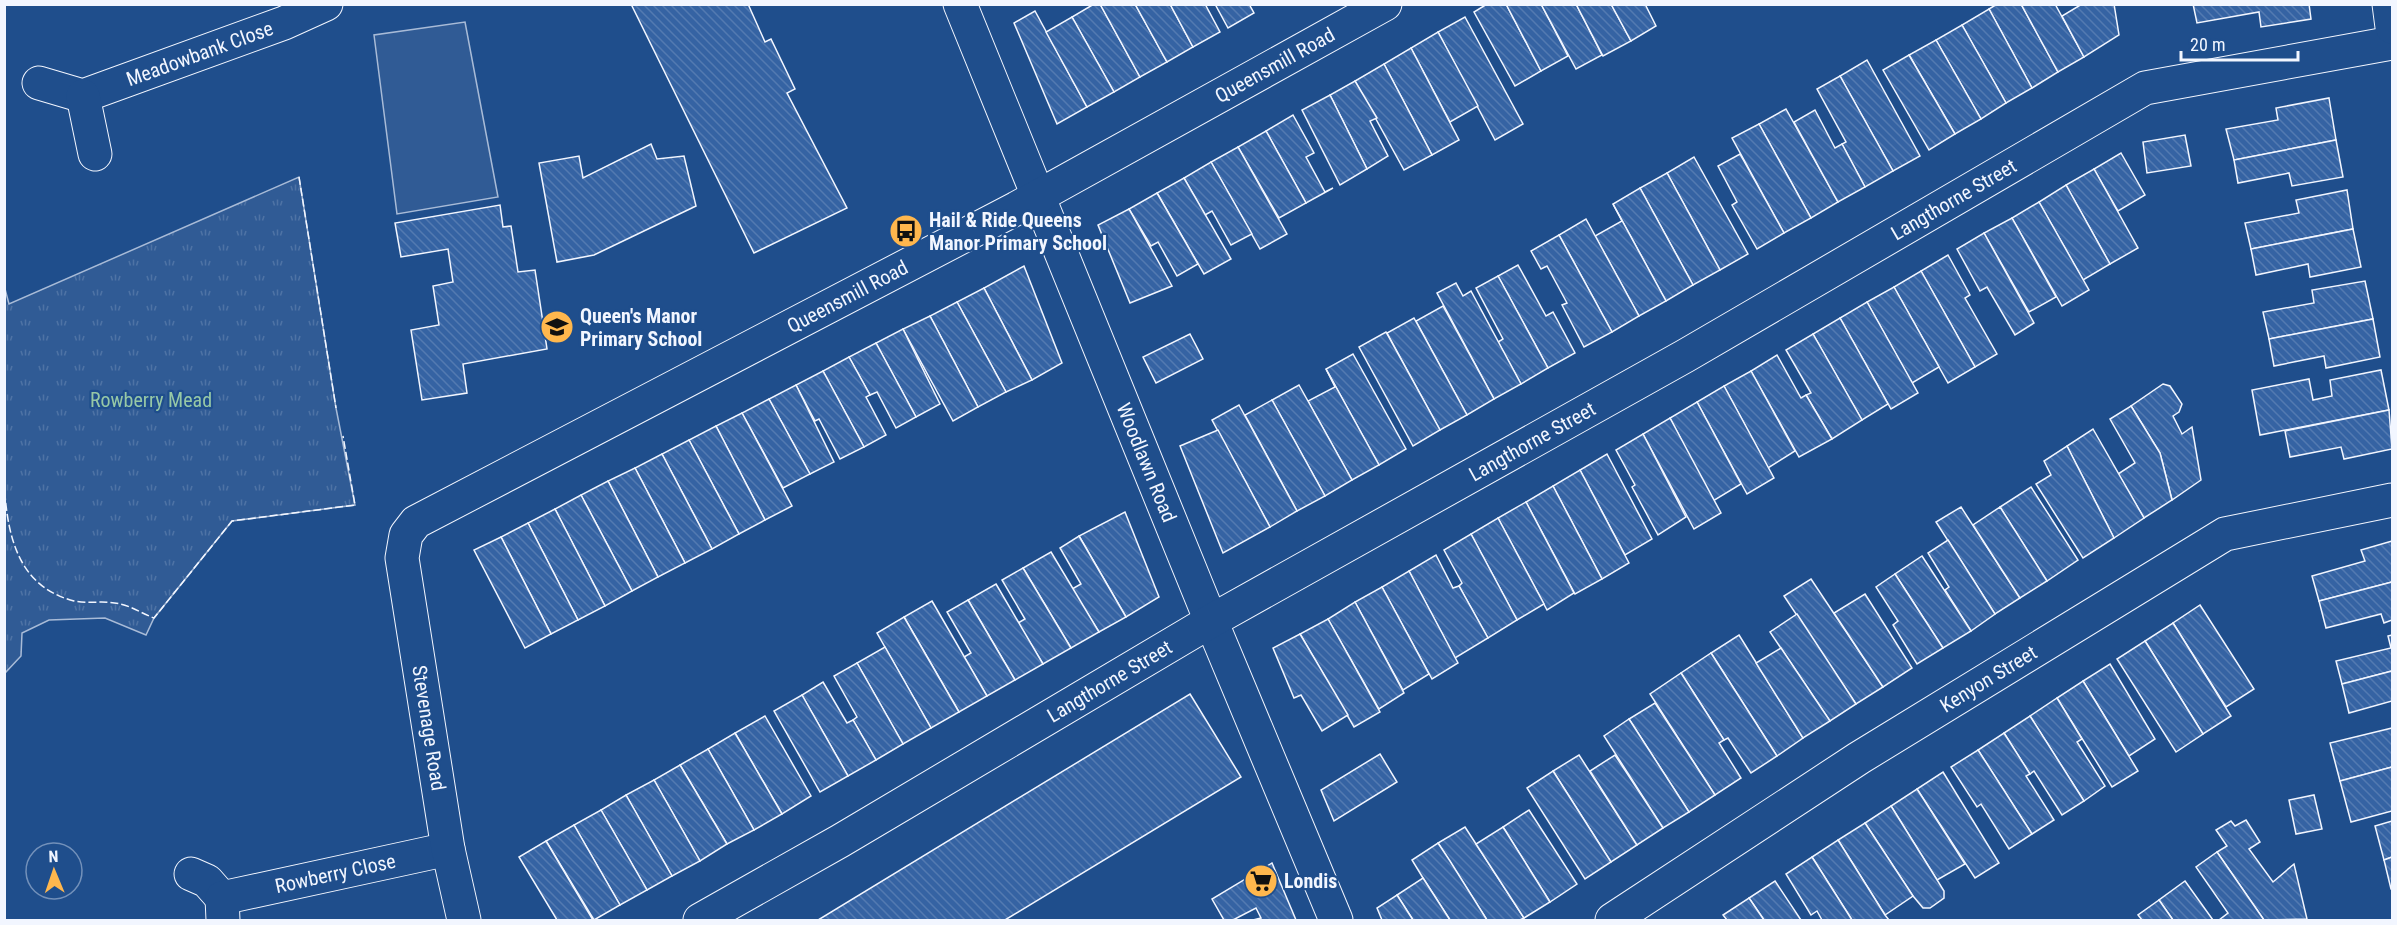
<svg xmlns="http://www.w3.org/2000/svg" width="2397" height="925" viewBox="0 0 2397 925" font-family="'Roboto Condensed',sans-serif">
	<style>
		.built { fill: #305b95; stroke: #a8bbd7; stroke-width: 1.5 }
		.park { fill: url(#park-tufts); stroke: #a8bbd7; stroke-width: 1.5 }
		.building { fill: url(#building-back-hatch); stroke: #f2f6ff; stroke-width: 1.5 }
		.lines { fill: none; stroke-linecap: round; stroke-linejoin: round }
		.minor-casing { stroke: #f2f6ff; stroke-width: 35 }
		.primary-casing { stroke: #f2f6ff; stroke-width: 35 }
		.minor { stroke: #1f4e8c; stroke-width: 33 }
		.primary { stroke: #1f4e8c; stroke-width: 33 }
		.fence { stroke: #f2f6ff; stroke-width: 1.5; stroke-dasharray: 8 3; stroke-linecap: butt }
		.labels { text-anchor: middle; stroke-width: 4.5; stroke-linejoin: round; paint-order: stroke }
		.street-label { font-size: 20px; fill: #f2f6ff; stroke: #1f4e8c }
		.poi-label { font-size: 20px; font-weight: bold; fill: #f2f6ff; stroke: #1f4e8c; text-anchor: start }
		.park-label { font-size: 20px; fill: #97c8a6; stroke: #1f4e8c }
	</style>
	<defs>
		<pattern id="park-tufts" width="24" height="20" patternUnits="userSpaceOnUse" patternTransform="scale(1.5)"><rect width="24" height="20" fill="#305b95"/><path d="M3 7l-1-3M5 7V3M7 7l1-3M15 17l-1-3M17 17v-4M19 17l1-3" fill="none" stroke="#4e73a5"/></pattern>
		<pattern id="building-back-hatch" width="6" height="6" patternUnits="userSpaceOnUse" patternTransform="scale(1.5)"><rect width="6" height="6" fill="#3563a3"/><path d="M-1 5l2 2M0 0l6 6M5-1l2 2" fill="none" stroke="#537ab1"/></pattern>
	</defs>
	<rect width="100%" height="100%" fill="#1f4e8c"/>
	<!-- built -->
	<path class="built" d="M465,22L498,197L397,214L374,35Z"/>
	<!-- park -->
	<path class="park" d="M299,177L336,408L355,505L232,521L154,618L146,635L105,618L49,620L22,633L21,656L5,673V289L9,304Z"/>
	<!-- building -->
	<g class="building">
		<path d="M631,4H748L765,42L771,39L795,89L787,93L847,208L754,253Z"/>
		<path d="M1094,4H1100L1140,77L1114,92L1072,17Z"/>
		<path d="M1100,4H1135L1167,62L1140,77Z"/>
		<path d="M1135,4H1170L1193,47L1167,62Z"/>
		<path d="M1170,4H1205L1220,32L1193,47Z"/>
		<path d="M1215,4H1249L1254,13L1228,28Z"/>
		<path d="M1487,4H1506L1541,71L1515,86L1474,12Z"/>
		<path d="M1506,4H1541L1568,56L1541,71Z"/>
		<path d="M1541,4H1576L1602,55L1576,69Z"/>
		<path d="M1576,4H1611L1631,41L1603,56Z"/>
		<path d="M1611,4H1645L1656,26L1631,41Z"/>
		<path d="M1997,4H2021L2058,72L2032,88L1989,9Z"/>
		<path d="M2021,4H2055L2084,57L2058,72Z"/>
		<path d="M2082,4H2114L2119,35L2084,57L2062,16Z"/>
		<path d="M2193,4H2309L2311,19L2261,27L2259,12L2197,23Z"/>
		<path d="M1989,9L2032,88L2006,103L1962,25Z"/>
		<path d="M1035,11L1087,107L1057,124L1014,23Z"/>
		<path d="M1072,17L1114,92L1087,107L1046,32Z"/>
		<path d="M1465,17L1523,124L1495,140L1438,32Z"/>
		<path d="M1962,25L2006,103L1981,119L1936,40Z"/>
		<path d="M1438,32L1478,106L1450,122L1411,48Z"/>
		<path d="M1936,40L1981,119L1955,134L1909,55Z"/>
		<path d="M1411,48L1459,140L1432,155L1384,64Z"/>
		<path d="M1909,55L1955,134L1929,150L1883,70Z"/>
		<path d="M1867,60L1920,156L1893,171L1840,76Z"/>
		<path d="M1384,64L1432,155L1404,170L1355,81Z"/>
		<path d="M1840,76L1893,171L1865,187L1842,144L1846,142L1817,89Z"/>
		<path d="M1355,81L1377,118L1370,121L1388,156L1367,169L1330,95Z"/>
		<path d="M1330,95L1367,169L1340,185L1302,110Z"/>
		<path d="M2329,98L2336,140L2234,160L2226,129L2278,120L2276,108Z"/>
		<path d="M1786,109L1838,202L1811,218L1759,124Z"/>
		<path d="M1815,110L1835,148L1842,144L1865,187L1838,202L1794,122Z"/>
		<path d="M1293,115L1314,153L1306,157L1325,192L1333,188L1306,203L1266,131Z"/>
		<path d="M1759,124L1811,218L1784,233L1732,138Z"/>
		<path d="M1266,131L1306,203L1279,218L1238,147Z"/>
		<path d="M2185,135L2191,166L2147,173L2143,142Z"/>
		<path d="M2336,140L2343,177L2292,186L2289,173L2238,183L2234,160Z"/>
		<path d="M651,144L657,159L684,156L696,206L594,255L557,262L539,163L579,156L583,178Z"/>
		<path d="M1238,147L1287,234L1260,249L1211,162Z"/>
		<path d="M2121,153L2145,195L2118,211L2094,169Z"/>
		<path d="M1740,154L1784,233L1757,249L1732,205L1737,202L1718,166Z"/>
		<path d="M1694,157L1748,254L1720,270L1667,173Z"/>
		<path d="M1211,162L1252,234L1231,245L1212,211L1205,215L1184,178Z"/>
		<path d="M2094,169L2138,248L2110,264L2066,185Z"/>
		<path d="M1667,173L1720,270L1693,285L1640,188Z"/>
		<path d="M1184,178L1231,259L1204,274L1157,193Z"/>
		<path d="M2066,185L2110,264L2083,280L2039,202Z"/>
		<path d="M1640,188L1693,285L1666,301L1613,204Z"/>
		<path d="M2347,190L2353,229L2251,249L2245,223L2299,213L2296,200Z"/>
		<path d="M1157,193L1198,264L1177,276L1158,242L1151,246L1129,209Z"/>
		<path d="M2039,202L2089,290L2062,306L2012,218Z"/>
		<path d="M1613,204L1666,301L1639,316L1595,236L1622,221Z"/>
		<path d="M500,205L503,227L511,226L518,272L535,270L547,349L463,364L467,393L422,400L411,330L439,325L433,286L453,282L448,249L401,257L395,223Z"/>
		<path d="M1129,209L1172,286L1130,303L1098,225Z"/>
		<path d="M2012,218L2056,297L2029,312L1984,233Z"/>
		<path d="M1586,219L1639,316L1612,332L1559,235Z"/>
		<path d="M2353,229L2361,267L2310,277L2308,264L2256,275L2251,249Z"/>
		<path d="M1984,233L2034,323L2015,335L1987,287L1980,291L1957,249Z"/>
		<path d="M1559,235L1612,332L1584,347L1562,305L1567,303L1547,266L1541,269L1531,251Z"/>
		<path d="M1948,255L1970,295L1965,298L1997,354L1975,367L1921,271Z"/>
		<path d="M1518,265L1546,316L1553,312L1575,353L1548,368L1498,276Z"/>
		<path d="M1024,266L1062,363L1032,380L984,288Z"/>
		<path d="M1921,271L1975,367L1948,383L1894,287Z"/>
		<path d="M1498,276L1548,368L1521,384L1498,342L1503,339L1476,288Z"/>
		<path d="M2365,281L2373,319L2269,339L2263,312L2314,303L2312,290Z"/>
		<path d="M1456,283L1463,296L1471,291L1521,384L1494,399L1437,293Z"/>
		<path d="M1894,287L1939,367L1912,383L1867,302Z"/>
		<path d="M984,288L1032,380L1006,392L957,302Z"/>
		<path d="M957,302L1006,392L978,407L930,316Z"/>
		<path d="M1867,302L1918,393L1891,409L1840,318Z"/>
		<path d="M1443,306L1494,399L1467,415L1416,321Z"/>
		<path d="M930,316L978,407L953,421L903,329Z"/>
		<path d="M1414,318L1467,415L1440,430L1387,333Z"/>
		<path d="M1840,318L1888,404L1862,420L1813,334Z"/>
		<path d="M2373,319L2380,357L2326,368L2324,356L2274,366L2269,339Z"/>
		<path d="M903,329L940,404L916,417L876,343Z"/>
		<path d="M1386,332L1440,430L1413,446L1359,347Z"/>
		<path d="M1190,334L1203,359L1156,383L1143,357Z"/>
		<path d="M1813,334L1862,420L1832,439L1806,395L1811,393L1786,350Z"/>
		<path d="M876,343L916,417L896,428L877,392L870,395L849,357Z"/>
		<path d="M1353,354L1406,449L1379,465L1326,369Z"/>
		<path d="M1777,355L1801,398L1806,395L1832,439L1799,457L1751,371Z"/>
		<path d="M849,357L870,395L866,397L886,435L864,447L823,371Z"/>
		<path d="M1326,369L1379,465L1352,480L1308,401L1335,387Z"/>
		<path d="M2381,370L2389,410L2260,435L2252,390L2309,379L2313,400L2332,396L2330,380Z"/>
		<path d="M823,371L864,447L840,459L819,419L815,421L796,385Z"/>
		<path d="M1751,371L1795,451L1768,468L1724,386Z"/>
		<path d="M2163,384L2170,386L2182,404L2179,412L2173,416L2182,434L2192,427L2201,480L2172,500L2160,453L2131,406Z"/>
		<path d="M796,385L834,462L810,474L769,399Z"/>
		<path d="M1299,385L1352,480L1325,496L1272,400Z"/>
		<path d="M1724,386L1774,478L1747,494L1697,402Z"/>
		<path d="M769,399L810,474L783,488L742,413Z"/>
		<path d="M1272,400L1325,496L1297,511L1245,415Z"/>
		<path d="M1697,402L1741,484L1713,501L1670,418Z"/>
		<path d="M1239,405L1297,511L1270,527L1212,420Z"/>
		<path d="M2131,406L2160,453L2172,500L2144,518L2118,474L2135,463L2110,419Z"/>
		<path d="M2389,410L2392,449L2344,459L2341,447L2290,457L2285,431Z"/>
		<path d="M742,413L792,506L765,520L716,426Z"/>
		<path d="M1670,418L1721,513L1694,529L1643,434Z"/>
		<path d="M716,426L765,520L739,534L689,440Z"/>
		<path d="M2093,429L2144,518L2114,538L2067,446Z"/>
		<path d="M1218,430L1270,527L1223,553L1180,446Z"/>
		<path d="M1643,434L1686,517L1658,535L1632,487L1635,485L1616,450Z"/>
		<path d="M689,440L739,534L712,549L662,454Z"/>
		<path d="M2067,446L2114,538L2083,558L2036,484L2051,475L2044,461Z"/>
		<path d="M662,454L712,549L685,563L635,468Z"/>
		<path d="M1607,454L1652,539L1625,555L1580,470Z"/>
		<path d="M635,468L685,563L658,577L608,481Z"/>
		<path d="M1580,470L1629,563L1602,579L1553,486Z"/>
		<path d="M608,481L658,577L632,591L581,495Z"/>
		<path d="M1553,486L1602,579L1575,594L1526,502Z"/>
		<path d="M2031,487L2078,560L2047,581L2000,507Z"/>
		<path d="M581,495L632,591L605,606L555,509Z"/>
		<path d="M1526,502L1574,593L1547,610L1498,518Z"/>
		<path d="M1961,507L2020,598L1995,614L1936,522Z"/>
		<path d="M2000,507L2047,581L2020,598L1973,525Z"/>
		<path d="M555,509L605,606L578,620L528,523Z"/>
		<path d="M1125,512L1159,597L1126,617L1079,536Z"/>
		<path d="M1498,518L1544,604L1517,620L1471,534Z"/>
		<path d="M528,523L578,620L551,634L501,537Z"/>
		<path d="M1471,534L1517,620L1488,638L1459,586L1462,583L1444,550Z"/>
		<path d="M1079,536L1126,617L1099,632L1072,589L1081,584L1060,548Z"/>
		<path d="M501,537L551,634L525,648L474,550Z"/>
		<path d="M1948,540L1995,614L1971,631L1945,590L1949,587L1928,553Z"/>
		<path d="M2392,541V582L2319,601L2312,576L2365,561L2361,550Z"/>
		<path d="M1051,552L1099,632L1071,648L1023,568Z"/>
		<path d="M1436,555L1453,588L1459,586L1488,638L1455,658L1409,571Z"/>
		<path d="M1922,556L1971,631L1943,648L1895,574Z"/>
		<path d="M1023,568L1071,648L1043,664L1018,623L1025,619L1002,580Z"/>
		<path d="M1409,571L1458,663L1432,679L1382,587Z"/>
		<path d="M1895,574L1943,648L1917,664L1893,625L1898,621L1876,587Z"/>
		<path d="M1811,579L1883,687L1856,704L1784,596Z"/>
		<path d="M2392,582V620L2384,623L2381,614L2326,628L2319,601Z"/>
		<path d="M996,584L1043,664L1015,680L968,600Z"/>
		<path d="M1382,587L1429,674L1403,690L1355,602Z"/>
		<path d="M1865,594L1912,668L1883,687L1834,613Z"/>
		<path d="M968,600L1015,680L987,696L964,657L971,653L947,612Z"/>
		<path d="M932,601L987,696L959,712L904,617Z"/>
		<path d="M1355,602L1404,693L1379,709L1328,619Z"/>
		<path d="M2200,605L2254,689L2226,707L2173,623Z"/>
		<path d="M1797,614L1856,704L1830,721L1770,632Z"/>
		<path d="M904,617L959,712L931,728L877,633Z"/>
		<path d="M1328,619L1380,712L1354,727L1300,634Z"/>
		<path d="M2173,623L2231,716L2203,734L2145,641Z"/>
		<path d="M1300,634L1348,715L1322,731L1301,695L1294,698L1273,648Z"/>
		<path d="M1739,635L1803,738L1777,756L1711,653Z"/>
		<path d="M2392,635V671L2342,684L2336,661L2391,648L2388,636Z"/>
		<path d="M2145,641L2203,734L2176,752L2117,659Z"/>
		<path d="M885,647L931,728L903,744L857,663Z"/>
		<path d="M1781,648L1830,721L1803,738L1756,663Z"/>
		<path d="M1711,653L1777,756L1751,773L1728,738L1724,740L1681,673Z"/>
		<path d="M857,663L903,744L876,760L853,720L857,717L834,676Z"/>
		<path d="M2110,664L2155,739L2129,756L2083,681Z"/>
		<path d="M2392,671V701L2349,713L2342,684Z"/>
		<path d="M1681,673L1724,740L1719,743L1741,778L1715,795L1650,694Z"/>
		<path d="M2083,681L2138,771L2112,787L2057,698Z"/>
		<path d="M823,682L847,723L853,720L876,760L848,776L802,695Z"/>
		<path d="M1190,694L1241,777L1005,920H818Z"/>
		<path d="M802,695L848,776L820,792L774,711Z"/>
		<path d="M2057,698L2082,739L2077,742L2105,786L2084,801L2030,716Z"/>
		<path d="M1655,703L1715,795L1689,812L1629,719Z"/>
		<path d="M765,716L811,796L782,814L735,733Z"/>
		<path d="M2030,716L2084,801L2062,815L2034,771L2030,774L2004,733Z"/>
		<path d="M1629,719L1689,812L1663,828L1604,736Z"/>
		<path d="M2392,728V767L2340,781L2330,743Z"/>
		<path d="M735,733L782,814L754,830L708,749Z"/>
		<path d="M2004,733L2030,774L2026,776L2054,820L2032,834L1978,750Z"/>
		<path d="M708,749L754,830L727,844L680,765Z"/>
		<path d="M1978,750L2032,834L2009,849L1981,804L1977,807L1951,767Z"/>
		<path d="M1380,754L1397,782L1334,821L1321,790Z"/>
		<path d="M1579,755L1637,845L1611,862L1553,771Z"/>
		<path d="M1615,755L1663,828L1637,845L1590,771Z"/>
		<path d="M680,765L727,844L700,861L654,780Z"/>
		<path d="M2392,767V811L2351,822L2340,781Z"/>
		<path d="M1553,771L1611,862L1585,879L1527,788Z"/>
		<path d="M1943,772L1999,863L1975,878L1917,789Z"/>
		<path d="M654,780L700,861L672,876L626,795Z"/>
		<path d="M1917,789L1965,864L1937,880L1891,806Z"/>
		<path d="M626,795L672,876L647,890L601,810Z"/>
		<path d="M2314,795L2322,829L2296,834L2289,800Z"/>
		<path d="M1891,806L1944,891V898L1930,908H1923L1913,896L1865,823Z"/>
		<path d="M601,810L647,890L620,905L574,825Z"/>
		<path d="M1529,810L1577,884L1550,902L1503,827Z"/>
		<path d="M2246,820L2260,842L2249,849L2273,882L2294,864L2307,919L2264,920L2217,852L2227,846L2216,830L2231,821L2235,826Z"/>
		<path d="M2392,821V857L2384,860L2375,826Z"/>
		<path d="M1865,823L1913,896L1885,915L1838,840Z"/>
		<path d="M574,825L620,905L594,920L546,841Z"/>
		<path d="M1465,827L1524,918L1520,920H1487L1438,843Z"/>
		<path d="M1503,827L1550,902L1524,918L1476,844Z"/>
		<path d="M1838,840L1885,915L1889,920H1852L1812,857Z"/>
		<path d="M546,841L593,920H557L519,857Z"/>
		<path d="M1438,843L1450,861L1487,920H1450L1423,878L1412,860Z"/>
		<path d="M2217,852L2264,920H2219L2228,913L2196,867Z"/>
		<path d="M1812,857L1852,920H1822L1817,911L1811,915L1786,874Z"/>
		<path d="M2392,857V889H2391L2384,860Z"/>
		<path d="M1272,863L1296,920H1253L1261,918L1256,908L1233,920H1224L1212,899Z"/>
		<path d="M1423,878L1450,920H1413L1397,895Z"/>
		<path d="M1775,881L1801,920H1764L1749,898Z"/>
		<path d="M2185,881L2213,920H2173L2159,900Z"/>
		<path d="M1397,895L1413,920H1382L1377,908Z"/>
		<path d="M1749,898L1764,920H1727L1723,915Z"/>
		<path d="M2159,900L2173,920H2142L2138,915Z"/>
	</g>
	<g class="lines">
		<defs>
			<g id="minor">
				<path id="s1" d="M960,4L1211,621L1336,920"/>
				<path id="s2" d="M39,83L83,96L284,23L326,4"/>
				<path d="M83,96L95,154"/>
				<path d="M191,874L207,881L222,898"/>
				<path id="s3" d="M223,920L222,898L448,849"/>
				<path id="s4" d="M464,920L448,849L402,558L406,535L416,522L1017,208L1385,4"/>
				<path id="s5" d="M700,920L840,841L1211,621L1685,356L2145,88L2392,43"/>
				<path id="s6" d="M1612,920L1859,758L2225,534L2392,500"/>
			</g>
			<path id="primary" d="M2389,4L2392,27"/>
		</defs>
		<!-- minor casing -->
		<use href="#minor" class="minor-casing"/>
		<!-- primary casing -->
		<use href="#primary" class="primary-casing"/>
		<!-- minor -->
		<use href="#minor" class="minor"/>
		<!-- primary -->
		<use href="#primary" class="primary"/>
		<!-- fence -->
		<g class="fence">
			<path d="M299,177L336,408"/>
			<path d="M4,481C7,533 16,586 74,601C89,604 105,600 120,604C131,606 143,614 154,618L232,521L355,505L343,436"/>
		</g>
	</g>
	<!-- icons -->
	<defs>
		<symbol id="bus-disc" viewBox="-11 -11 22 22"><circle r="9.5" fill="#ffb74d" stroke="#1f4e8c"/><path d="M-5-6H5V4H4V6H2V4H-2V6H-4V4H-5ZM-3.5-4V0h7V-4ZM-3.5 1.2v1.5H-2V1.2ZM2 1.2v1.5H3.5V1.2Z" fill="#111"/></symbol>
		<symbol id="school-disc" viewBox="-11 -11 22 22"><circle r="9.5" fill="#ffb74d" stroke="#1f4e8c"/><path d="M0-5L7-2L0 1L-7-2ZM-4 1L0 2.5L4 1V4Q0 6-4 4Z" fill="#111"/></symbol>
		<symbol id="supermarket-disc" viewBox="-11 -11 22 22"><circle r="9.5" fill="#ffb74d" stroke="#1f4e8c"/><path d="M-6-5.5h2.5l.6 2H6L4.5 2H-2.5L-4.4-4H-6ZM-1.5 3.2a1.3 1.3 0 1 0 .1 0ZM3 3.2a1.3 1.3 0 1 0 .1 0Z" fill="#111"/></symbol>
	</defs>
	<g fill-rule="evenodd">
		<use href="#bus-disc" x="887" y="212" width="38" height="38"/>
		<use href="#school-disc" x="538" y="308" width="38" height="38"/>
		<use href="#supermarket-disc" x="1242" y="862" width="38" height="38"/>
	</g>
	<g class="labels">
		<!-- street labels -->
		<g class="street-label">
			<text dy="7" stroke="none"><textPath href="#s2" startOffset="170">Meadowbank Close</textPath></text>
			<text dy="7" stroke="none"><textPath href="#s4" startOffset="1380">Queensmill Road</textPath></text>
			<text dy="7" stroke="none"><textPath href="#s5" startOffset="1446">Langthorne Street</textPath></text>
			<text dy="7" stroke="none"><textPath href="#s4" startOffset="894">Queensmill Road</textPath></text>
			<text dy="7" stroke="none"><textPath href="#s5" startOffset="960">Langthorne Street</textPath></text>
			<text dy="7" stroke="none"><textPath href="#s1" startOffset="495">Woodlawn Road</textPath></text>
			<text dy="7" stroke="none"><textPath href="#s6" startOffset="447">Kenyon Street</textPath></text>
			<text dy="7" stroke="none"><textPath href="#s5" startOffset="474">Langthorne Street</textPath></text>
			<text transform="translate(429 728) rotate(81)" y="7">Stevenage Road</text>
			<text dy="7" stroke="none"><textPath href="#s3" startOffset="138">Rowberry Close</textPath></text>
		</g>
		<!-- poi labels -->
		<g class="poi-label">
			<text x="929" y="227">Hail &amp; Ride Queens<tspan x="929" dy="23">Manor Primary School</tspan></text>
			<text x="580" y="323">Queen's Manor<tspan x="580" dy="23">Primary School</tspan></text>
			<text x="1284" y="888">Londis</text>
		</g>
		<!-- park labels -->
		<g class="park-label">
			<text x="151" y="407">Rowberry Mead</text>
		</g>
	</g>
	<!-- border -->
	<rect width="2397" height="925" fill="none" stroke="#f2f6ff" stroke-width="12"/>
	<!-- north arrow -->
	<g transform="translate(54 871) rotate(358)"><circle r="28" fill="#1f4e8c" stroke="#7391ba" stroke-width="1.5"/>
	<path d="M0-4.5L10 22L0 15L-10 22Z" fill="#ffb74d"/>
	<text y="-9" font-size="16" font-weight="bold" text-anchor="middle" fill="#f2f6ff">N</text>
	</g>
	<!-- scale -->
	<path d="M2181 51v9h117v-9" fill="none" stroke="#f2f6ff" stroke-width="3"/>
	<text x="2190" y="51" font-size="18" fill="#f2f6ff" stroke="#1f4e8c" stroke-width="4.5" paint-order="stroke">20 m</text>
</svg>
